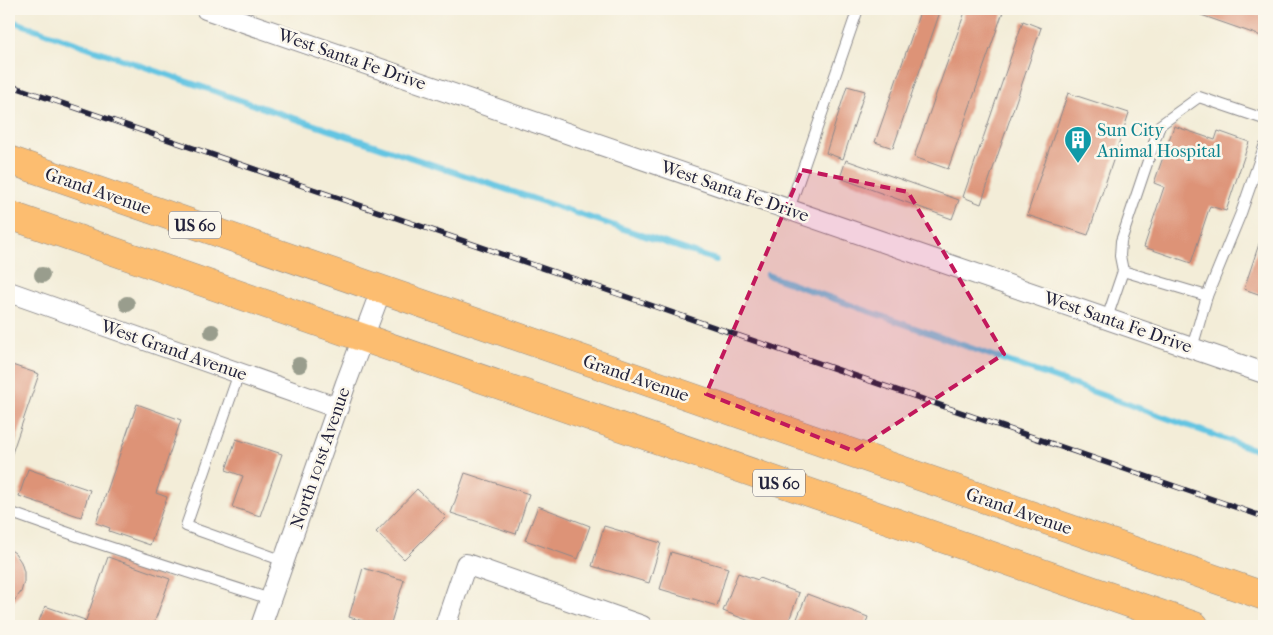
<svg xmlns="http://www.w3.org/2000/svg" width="1273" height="635" viewBox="0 0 1273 635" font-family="'IM FELL French Canon',serif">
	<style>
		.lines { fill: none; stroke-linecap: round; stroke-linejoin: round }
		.stream { stroke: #64c5e2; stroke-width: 6 }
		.building { fill: #dd9377 }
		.service-casing { stroke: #8a888a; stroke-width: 12 }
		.minor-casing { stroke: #8a888a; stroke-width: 22 }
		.trunk-casing { stroke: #8a888a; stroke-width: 29 }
		.service { stroke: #fff; stroke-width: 10 }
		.minor { stroke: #fff; stroke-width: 20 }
		.trunk { stroke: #fcbd6f; stroke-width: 28 }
		.rail-casing { stroke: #22223b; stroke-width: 5.5 }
		.rail { stroke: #fbf7ec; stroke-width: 4; stroke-dasharray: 11; stroke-linecap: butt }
		.tree { fill: #999d8d }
		.marked { fill: #c2185b; fill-opacity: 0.2; stroke: #c2185b; stroke-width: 4; stroke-dasharray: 10 6; stroke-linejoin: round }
		.labels { text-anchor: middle; stroke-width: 5; stroke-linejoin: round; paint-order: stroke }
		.shield { fill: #fbf7ec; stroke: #636270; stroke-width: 1 }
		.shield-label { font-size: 16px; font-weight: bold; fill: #22223b }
		.street-label { font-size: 18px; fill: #22223b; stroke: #fbf7ec }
		.culture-label { font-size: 18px; fill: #0d838f; stroke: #fbf7ec; text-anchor: start }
	</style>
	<rect width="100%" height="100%" fill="#fbf7ec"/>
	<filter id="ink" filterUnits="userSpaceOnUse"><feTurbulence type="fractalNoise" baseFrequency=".02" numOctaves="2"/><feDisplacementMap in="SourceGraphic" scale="10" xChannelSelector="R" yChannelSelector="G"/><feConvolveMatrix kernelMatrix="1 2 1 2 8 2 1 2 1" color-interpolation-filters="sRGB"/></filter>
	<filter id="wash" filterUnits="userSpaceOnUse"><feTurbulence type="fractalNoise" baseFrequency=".0096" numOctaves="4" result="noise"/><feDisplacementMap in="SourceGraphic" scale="20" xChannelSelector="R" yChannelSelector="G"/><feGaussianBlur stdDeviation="1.12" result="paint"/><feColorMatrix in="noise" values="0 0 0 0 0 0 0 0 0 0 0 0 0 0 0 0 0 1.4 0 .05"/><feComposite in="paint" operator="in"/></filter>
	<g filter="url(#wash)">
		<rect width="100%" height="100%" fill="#f3edd8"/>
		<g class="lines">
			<!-- stream -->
			<g class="stream">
				<path d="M9,20L237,99L716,260"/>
				<path d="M767,275L1264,453"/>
			</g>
		</g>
		<g id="blocks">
			<!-- building -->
			<g class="building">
				<path d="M921,9H941L893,148L875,142Z"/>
				<path d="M966,9H1004L948,169L914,157Z"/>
				<path d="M1184,9H1240L1264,17V37Z"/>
				<path d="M1023,21L1041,28L981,204L963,197Z"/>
				<path d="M847,86L865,91L843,159L826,153Z"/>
				<path d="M1068,93L1129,113L1088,235L1027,215Z"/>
				<path d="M1174,126L1215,140L1218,131L1249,142L1226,211L1210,206L1191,263L1144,247L1164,187L1154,183Z"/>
				<path d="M846,160L959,200L952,219L840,178Z"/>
				<path d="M1264,229V296L1244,289Z"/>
				<path d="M12,365L39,374L9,462V376Z"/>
				<path d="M137,404L181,420L156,493L167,497L150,545L109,531L110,528L96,523Z"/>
				<path d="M236,439L282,454L260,516L232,507L243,476L226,470Z"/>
				<path d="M28,469L90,490L81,517L19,496Z"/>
				<path d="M465,473L529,494L516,534L451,513Z"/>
				<path d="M417,489L446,517L404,559L376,532Z"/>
				<path d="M538,506L590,526L578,559L525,540Z"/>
				<path d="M604,526L661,543L649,583L592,566Z"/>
				<path d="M9,549L15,553L21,562L24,572V582L21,592L14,601L9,605Z"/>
				<path d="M671,552L728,568L717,606L660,589Z"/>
				<path d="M108,557L170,579L153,626H84Z"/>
				<path d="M363,568L404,580L390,626H380L349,617Z"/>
				<path d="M738,573L758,580L759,578L799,593L787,626H763L723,611Z"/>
				<path d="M807,594L868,617L865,626H794Z"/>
				<path d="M45,606L85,620L83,626H37Z"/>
			</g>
		</g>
	</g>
	<g filter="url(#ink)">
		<use href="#blocks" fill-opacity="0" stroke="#8a888a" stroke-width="1"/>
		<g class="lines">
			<defs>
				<g id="service">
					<path d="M789,209L858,9"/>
					<path d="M1123,271L1120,256L1121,241L1160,125L1199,97L1264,119"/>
					<path d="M1207,296L1241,213L1264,147"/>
					<path d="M1107,318L1123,271L1207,296L1192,348"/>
					<path d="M239,373L186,526L284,561"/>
					<path d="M9,512L94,542L270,599"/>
				</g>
				<g id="minor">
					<path d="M206,9L1264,373"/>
					<path d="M9,292L338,408"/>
					<path d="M261,626L346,383L381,290"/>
					<path d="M445,626L466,564L642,626"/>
				</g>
				<g id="trunk">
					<path d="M9,160L1264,596"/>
					<path d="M9,215L1195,626"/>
				</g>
			</defs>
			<!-- service casing -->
			<use href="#service" class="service-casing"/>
			<!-- minor casing -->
			<use href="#minor" class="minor-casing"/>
			<!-- trunk casing -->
			<use href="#trunk" class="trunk-casing"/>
			<!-- service -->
			<use href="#service" class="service"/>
			<!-- minor -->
			<use href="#minor" class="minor"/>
			<!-- trunk -->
			<use href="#trunk" class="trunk"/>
			<defs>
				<path id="rail" d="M9,85L630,298L1264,517"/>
			</defs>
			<!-- rail casing -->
			<use href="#rail" class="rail-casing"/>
			<!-- rail -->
			<use href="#rail" class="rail"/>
		</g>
		<!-- trees -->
		<g class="tree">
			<circle cx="42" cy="275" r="8"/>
			<circle cx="127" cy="304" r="8"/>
			<circle cx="212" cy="332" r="8"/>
			<circle cx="299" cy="365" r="8"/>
		</g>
	</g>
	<!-- marked area -->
	<path class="marked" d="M802,170L908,192L1004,354L854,451L706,394Z"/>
	<!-- icons -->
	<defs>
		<symbol id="building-pin" viewBox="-11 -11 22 30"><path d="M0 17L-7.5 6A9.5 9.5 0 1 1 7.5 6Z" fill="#0f9aa8" stroke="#fbf7ec"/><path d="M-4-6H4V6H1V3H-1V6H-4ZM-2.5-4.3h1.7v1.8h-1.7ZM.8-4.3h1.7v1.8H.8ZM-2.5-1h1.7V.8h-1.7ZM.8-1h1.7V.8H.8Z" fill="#fff"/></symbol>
	</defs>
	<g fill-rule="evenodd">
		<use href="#building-pin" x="1062" y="124" width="32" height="43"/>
	</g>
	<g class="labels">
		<!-- shield labels -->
		<g class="shield">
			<rect x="169" y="211.5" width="52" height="27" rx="4"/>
			<rect x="753" y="469.5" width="52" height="27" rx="4"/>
		</g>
		<g class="shield-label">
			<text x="195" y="231">US 60</text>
			<text x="779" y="489">US 60</text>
		</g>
		<!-- street labels -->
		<g class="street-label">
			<text transform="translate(352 59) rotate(19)" y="6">West Santa Fe Drive</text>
			<text transform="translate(98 191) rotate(19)" y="6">Grand Avenue</text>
			<text transform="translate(735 191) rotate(19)" y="6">West Santa Fe Drive</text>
			<text transform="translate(1118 322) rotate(19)" y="6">West Santa Fe Drive</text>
			<text transform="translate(174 350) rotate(19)" y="6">West Grand Avenue</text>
			<text transform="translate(636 378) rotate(19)" y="6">Grand Avenue</text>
			<text transform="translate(320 458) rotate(-71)" y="6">North 101st Avenue</text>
			<text transform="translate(1019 511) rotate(19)" y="6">Grand Avenue</text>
		</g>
		<!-- culture labels -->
		<g class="culture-label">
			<text x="1097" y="136">Sun City<tspan x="1097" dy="21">Animal Hospital</tspan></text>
		</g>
	</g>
	<!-- margin -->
	<rect width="1273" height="635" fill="none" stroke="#fbf7ec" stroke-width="30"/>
</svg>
